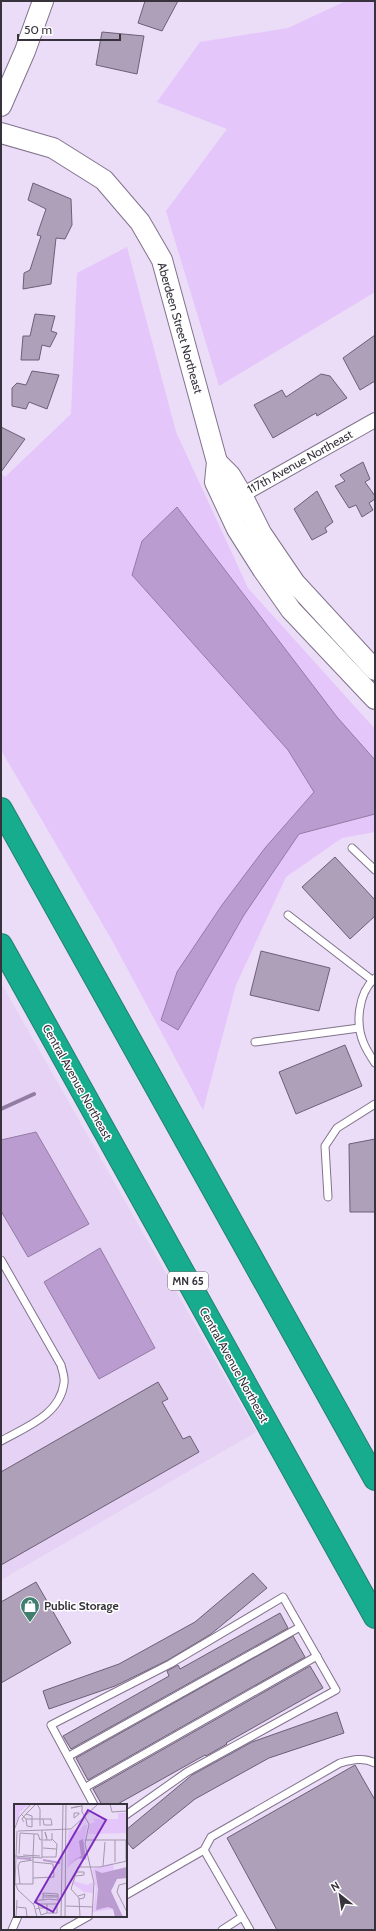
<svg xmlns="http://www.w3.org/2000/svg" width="376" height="1931" viewBox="0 0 376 1931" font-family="Cabin,sans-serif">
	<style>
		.built { fill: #e5d2f5 }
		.green { fill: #e4c6fb }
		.water { fill: #ba9cd1; stroke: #937ca4 }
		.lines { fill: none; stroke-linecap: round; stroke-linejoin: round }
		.stream { stroke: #937ca4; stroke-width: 4 }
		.building { fill: #afa0ba; stroke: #6c5f76 }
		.lane-casing { stroke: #81738c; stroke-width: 9 }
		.street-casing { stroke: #81738c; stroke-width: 16 }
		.secondary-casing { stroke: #81738c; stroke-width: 22 }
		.highway-casing { stroke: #228171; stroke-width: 24 }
		.lane { stroke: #fff; stroke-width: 7 }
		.street { stroke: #fff; stroke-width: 14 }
		.secondary { stroke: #fff; stroke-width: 20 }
		.highway { stroke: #16ac8d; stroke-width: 22 }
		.labels { text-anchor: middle; stroke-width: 3; stroke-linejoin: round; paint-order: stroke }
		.shield { fill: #fff; stroke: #737076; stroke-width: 1 }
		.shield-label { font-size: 11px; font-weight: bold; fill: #37323c }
		.street-label { font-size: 12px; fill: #37323c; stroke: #fff }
		.poi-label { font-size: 12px; font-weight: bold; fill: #37323c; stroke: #fff; text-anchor: start }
		.inset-river { fill: none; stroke: #ba9cd1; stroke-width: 2 }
		.inset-road { fill: none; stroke: #a398ac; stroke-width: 1 }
		.view { fill: #7b2cbf; fill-opacity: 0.15; stroke: #7b2cbf; stroke-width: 2 }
		.inset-edge { fill: none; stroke: #37323c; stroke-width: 2 }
	</style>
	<rect width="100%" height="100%" fill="#ebdcf7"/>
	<!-- built -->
	<path class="built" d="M1,983L256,1432L1,1580Z"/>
	<!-- green -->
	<g class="green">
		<path d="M346,1H375V292L219,386L166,211L227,129L157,102L200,42L288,28Z"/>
		<path d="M127,247L176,432L248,588L375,729V832L342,838L286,877L236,985L203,1110L113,942L1,750V473L5,477L71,414L77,273Z"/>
	</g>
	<!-- water -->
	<g class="water">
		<path d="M177,507L337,717L375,760V814L299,834L244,915L178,1030L161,1020L177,972L222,905L265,848L314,792L288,750L132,575L142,541Z"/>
		<path d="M36,1132L89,1224L28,1257L1,1211V1140Z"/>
		<path d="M100,1248L155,1348L99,1379L44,1282Z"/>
	</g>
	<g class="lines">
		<!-- stream -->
		<path class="stream" d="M1,1109L34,1094"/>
	</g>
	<!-- building -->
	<g class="building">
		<path d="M145,1H178L162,31L138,23Z"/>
		<path d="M102,32L144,36L137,74L96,65Z"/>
		<path d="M33,183L71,199L72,225L65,239L56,238L51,284L23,289L24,273L30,270L41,236L37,235L46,209L28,200Z"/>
		<path d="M35,314L55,316L51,331L57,333L50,347L42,345L39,360H21L23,336H30Z"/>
		<path d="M375,335V381L360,390L343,358Z"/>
		<path d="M32,371L59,375L47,409L29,402L26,409L12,406V388L17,383L26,385Z"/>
		<path d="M321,374L330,376L347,398L317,416L316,413L273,438L254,405L282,390L286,397Z"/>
		<path d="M1,427L25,439L1,472Z"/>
		<path d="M363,462L370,479L365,482L375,496V499L369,503L373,510L362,517L356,505L349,508L335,486L345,481L340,475Z"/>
		<path d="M317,491L333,522L325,528L327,532L312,540L294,509Z"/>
		<path d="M335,857L375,900V916L350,939L302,887Z"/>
		<path d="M261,951L330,968L319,1011L250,995Z"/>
		<path d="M345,1045L362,1086L296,1114L279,1072Z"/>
		<path d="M375,1139V1212H350L349,1144Z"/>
		<path d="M158,1382L168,1399L162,1402L183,1439L190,1436L199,1452L1,1565V1472Z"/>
		<path d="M253,1573L267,1588L211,1634L168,1660L115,1686L49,1709L43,1691L119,1664L195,1622Z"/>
		<path d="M36,1582L71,1643L1,1683V1602Z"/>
		<path d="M280,1613L288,1628L71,1749L63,1736L169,1676L167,1671L178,1665L180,1669Z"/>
		<path d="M293,1636L305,1657L88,1780L76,1758Z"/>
		<path d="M310,1666L323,1688L226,1743L227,1744L206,1756L205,1755L116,1805H102L93,1789Z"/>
		<path d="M337,1712L344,1733L269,1758L195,1799L133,1849L126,1841V1830L192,1775L252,1742Z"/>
		<path d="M355,1765L375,1800V1930H277L227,1838Z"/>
	</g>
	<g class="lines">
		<defs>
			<g id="lane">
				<path d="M352,848L375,870"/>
				<path d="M288,915L372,980"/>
				<path d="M375,978C358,993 355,1024 364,1044C367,1051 371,1057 375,1063"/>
				<path d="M255,1042L359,1028"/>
				<path d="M328,1197L325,1146L337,1128L375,1104"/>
				<path d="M1,1260L61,1365C62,1370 65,1377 64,1383C60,1415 26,1427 1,1441"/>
				<path d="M69,1756L300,1627"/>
				<path d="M86,1787L317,1656"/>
				<path d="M94,1805L51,1725L170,1664L283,1597L336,1690L187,1772L126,1815"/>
				<path d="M204,1850L250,1930"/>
				<path d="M126,1895L204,1850L211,1837L340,1763C352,1760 363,1757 375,1763"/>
				<path d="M12,1930L18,1916"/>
				<path d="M64,1930L89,1916"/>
				<path d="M222,1930L242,1917"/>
			</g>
			<path id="street" d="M235,501L242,495L375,420"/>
			<g id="secondary">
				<path d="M1,106L25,51L43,1"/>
				<path d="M1,133L53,148L104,180L140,222L162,260L217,462L215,482L237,529L263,570L291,610L375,699"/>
				<path d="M217,462L230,475L242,495L261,533L295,583L375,670"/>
			</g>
			<g id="highway">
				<path d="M1,809L375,1479"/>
				<path d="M1,945L375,1617"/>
			</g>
		</defs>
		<!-- lane casing -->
		<use href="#lane" class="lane-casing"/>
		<!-- street casing -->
		<use href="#street" class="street-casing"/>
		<!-- secondary casing -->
		<use href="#secondary" class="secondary-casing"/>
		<!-- highway casing -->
		<use href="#highway" class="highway-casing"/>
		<!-- lane -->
		<use href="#lane" class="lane"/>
		<!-- street -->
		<use href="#street" class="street"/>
		<!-- secondary -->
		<use href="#secondary" class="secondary"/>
		<!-- highway -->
		<use href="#highway" class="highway"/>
	</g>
	<!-- icons -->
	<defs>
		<symbol id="shop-pin" viewBox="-11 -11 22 30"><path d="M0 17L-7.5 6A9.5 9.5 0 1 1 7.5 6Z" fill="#407f6e" stroke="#fff"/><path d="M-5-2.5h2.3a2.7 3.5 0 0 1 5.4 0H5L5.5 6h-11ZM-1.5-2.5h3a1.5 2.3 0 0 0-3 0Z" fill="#fff"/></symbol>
	</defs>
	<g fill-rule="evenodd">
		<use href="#shop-pin" x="19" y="1595" width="22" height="30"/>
	</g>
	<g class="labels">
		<!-- shield labels -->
		<rect class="shield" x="168" y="1272" width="40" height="18" rx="3"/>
		<g class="shield-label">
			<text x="188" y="1285">MN 65</text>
		</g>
		<!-- street labels -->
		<g class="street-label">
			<text transform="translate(180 328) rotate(74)" y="4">Aberdeen Street Northeast</text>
			<text transform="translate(300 462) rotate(-29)" y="4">117th Avenue Northeast</text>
			<text transform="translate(77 1082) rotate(61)" y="4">Central Avenue Northeast</text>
			<text transform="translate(234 1365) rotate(61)" y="4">Central Avenue Northeast</text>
		</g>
		<!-- poi labels -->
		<g class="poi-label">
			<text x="44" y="1610">Public Storage</text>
		</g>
	</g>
	<!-- overview -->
	<g transform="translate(14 1804)">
		<rect width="113" height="113" fill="#ebdcf7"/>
		<path d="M0,0H15L6,8L0,25ZM104,9H113V29L74,30L76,20L81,18L79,15H104ZM70,21H73L70,41L73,56L64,55L53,64L54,27L60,25L61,28L66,27ZM99,59L100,68L87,69L81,66L83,82L82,105L93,102L98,105L79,108L82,84L78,65ZM60,77L73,81L79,78V89L70,88L59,80Z" fill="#e4c6fb"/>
		<path d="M69,35L72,55L65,54L54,60L67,52L65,37ZM113,63V74L103,75L97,87L109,113H101L99,105L94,103L82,106L84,85L81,66L88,69Z" fill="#ba9cd1"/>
		<path class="inset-river" d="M3,54L17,55M29,56L46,59"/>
		<path class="inset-road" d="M23,0L26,5V22M68,0V8L75,20L71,40L80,79L78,113M96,0L98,8L113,7M65,2L57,4L68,2M60,9H65V10L60,14ZM7,10L12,15H37L38,21H30L29,15M12,10L22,0M10,18L8,15L12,10L18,12V23L13,22L12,15M1,24L5,13L17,0M3,27L1,79L4,86L20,101L23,113M4,27L57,25L84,0M33,34L31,28L33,36M29,36H38V29M71,36H113M101,36V58M29,44L42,45M5,50L6,29L20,30M9,51L26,52M1,52L28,54V26M19,53L20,30H24L26,36L28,35M28,53H42L43,40L38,35M112,57V36M89,62L91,38M62,72L70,71V68H63M19,74L40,73L39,60L19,58M113,79L105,81L103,88L113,108M2,80H19V53M6,80L4,62L6,58L19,56M29,91L44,92M64,92L71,90L70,94L65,95M29,93H44M19,100L25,96H29L34,95L44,96V90L29,89V96M52,102L79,103M2,103L12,104L13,113M33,104H25L27,111L33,109M22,105L25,104L24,100H33V109H43V100H33M2,113L3,96M47,113L49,0M51,113L52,0M66,113L65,94L57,85L64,63H86L113,57"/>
		<path class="view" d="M74,6L92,16L39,108L21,98Z"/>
		<rect width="113" height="113" class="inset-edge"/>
	</g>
	<!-- border -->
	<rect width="376" height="1931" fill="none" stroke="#37323c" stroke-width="4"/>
	<!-- north arrow -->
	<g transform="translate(340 1895) rotate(330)" stroke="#ffffff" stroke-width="3" paint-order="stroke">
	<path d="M0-3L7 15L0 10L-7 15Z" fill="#37323c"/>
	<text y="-6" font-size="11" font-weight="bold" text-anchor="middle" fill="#37323c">N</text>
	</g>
	<!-- scale -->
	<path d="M18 34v6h102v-6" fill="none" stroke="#37323c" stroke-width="2"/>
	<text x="24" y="34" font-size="12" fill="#37323c" stroke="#ffffff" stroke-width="3" paint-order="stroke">50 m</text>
</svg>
